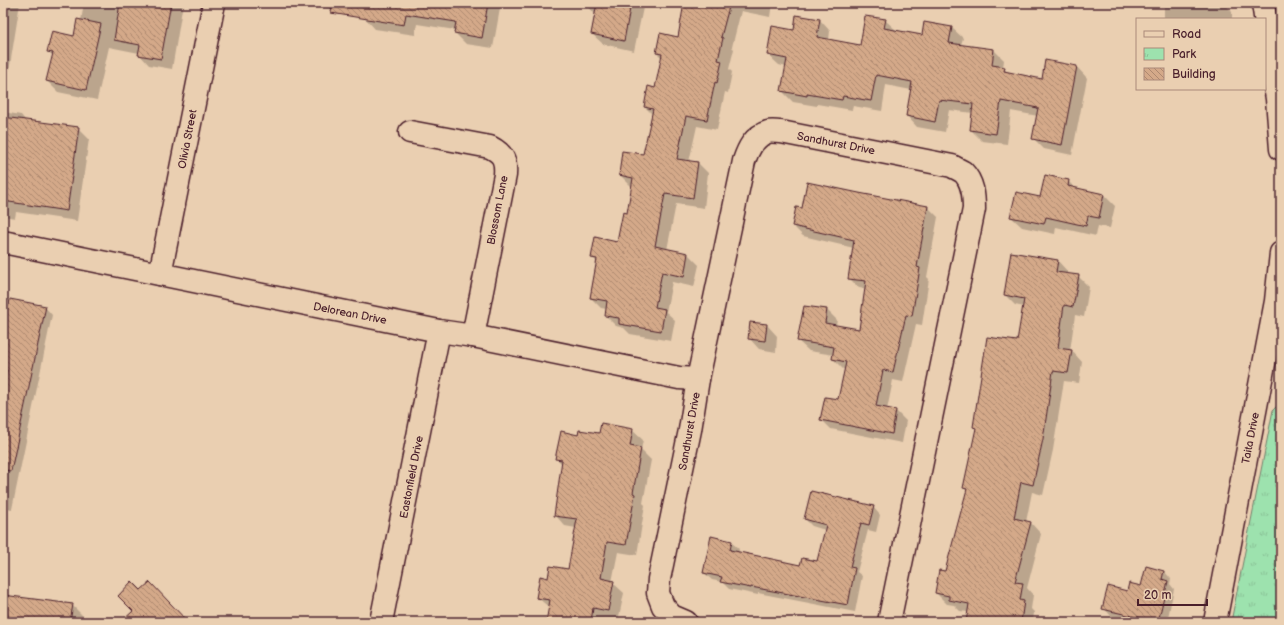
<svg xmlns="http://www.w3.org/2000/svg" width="1284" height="625" viewBox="0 0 1284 625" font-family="'Balsamiq Sans',sans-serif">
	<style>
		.park { fill: url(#park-tufts); stroke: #74806c }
		.shadow { fill: #0003 }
		.building { fill: url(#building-back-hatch); stroke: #4a1f2b }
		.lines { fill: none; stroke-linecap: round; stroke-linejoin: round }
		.minor-casing { stroke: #4a1f2b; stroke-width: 25 }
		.minor { stroke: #eacfb1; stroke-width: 22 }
		.labels { text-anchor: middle; stroke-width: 3; stroke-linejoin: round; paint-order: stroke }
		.street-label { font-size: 11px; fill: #4a1f2b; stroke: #eacfb1 }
	</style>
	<defs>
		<pattern id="park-tufts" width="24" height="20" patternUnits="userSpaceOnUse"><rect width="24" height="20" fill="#9de2ae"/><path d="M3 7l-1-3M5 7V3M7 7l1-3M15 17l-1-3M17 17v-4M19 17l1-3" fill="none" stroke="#89c196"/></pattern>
		<pattern id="building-back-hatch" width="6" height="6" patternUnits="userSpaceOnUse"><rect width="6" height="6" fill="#d4a989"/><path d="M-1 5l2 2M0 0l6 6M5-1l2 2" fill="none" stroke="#ae8970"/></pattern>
	</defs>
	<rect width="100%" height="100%" fill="#eacfb1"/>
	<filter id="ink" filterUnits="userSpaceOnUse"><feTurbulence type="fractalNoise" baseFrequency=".025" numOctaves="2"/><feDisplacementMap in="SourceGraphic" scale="8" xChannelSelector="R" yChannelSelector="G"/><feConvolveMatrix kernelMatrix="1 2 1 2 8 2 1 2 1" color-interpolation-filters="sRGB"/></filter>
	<g filter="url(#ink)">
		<!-- park -->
		<path class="park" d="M1281,402V622H1231L1273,410Z"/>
		<!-- shadow -->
		<g class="shadow">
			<path d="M3,3H20L7,84L3,83Z"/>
			<path d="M23,3H37V5Z"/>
			<path d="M84,3H183L172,69L149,65L139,54V53L109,47L97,100L58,92L47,81L53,56L48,51L74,37L81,21Z"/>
			<path d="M303,3H333L331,9Z"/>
			<path d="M367,3H501L493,48L466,44L455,33V30L417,24L415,35L375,29L365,18Z"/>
			<path d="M585,3H644L634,51L603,44L592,34L595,14Z"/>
			<path d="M685,3H772L770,17L741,11L732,47L734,49L729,69L732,72L728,93L725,92L717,130L697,126L689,162L698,163L708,173L704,208L676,204L667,250L688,254L699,265L694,287L672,282L666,312L675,320L671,341L630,334L624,328L616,326L606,316L607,309L601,308L591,298L597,262L592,257L618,243L628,214L633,186H631L620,175L644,155L653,115L645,107L656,89L662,58L657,53L679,39Z"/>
			<path d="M1164,3H1224L1232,12V19H1164Z"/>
			<path d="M820,20L830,31L829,40L861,46L885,20L896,30L923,36L925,23L952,28L963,38L961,45L994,50L1004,60L1003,68L1009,73L1042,80L1077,67L1087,78L1072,155L1044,149L1033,138L1038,116L1011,111L1007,144L982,141L971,130L973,113L949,110L945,132L917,127L907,116L911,90L886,85L882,111L853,106L852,110L817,104V106L793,102L782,91L786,67L779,65L768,55L794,31Z"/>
			<path d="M3,112L21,115L26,121L78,128L89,139L77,221L16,212L15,218L3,216Z"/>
			<path d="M1068,181L1076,189L1104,195L1115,206L1110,228L1098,226L1096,236L1056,227L1055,234L1022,227L1011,217Z"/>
			<path d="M858,194L928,207L938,217L927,277L929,279L922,325L916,324L903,382L893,380L887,410L896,411L906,421L902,443L831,429L821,419L839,401L846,370L843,369L833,359L834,355L809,351L798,341L827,310L837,320L836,326L860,330L866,289L859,288L849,278L854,248L803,236L793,226L802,209Z"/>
			<path d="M1058,261L1068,272V274L1078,276L1089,287L1084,317L1075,315L1070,351H1072L1082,362L1079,383L1064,381L1053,450L1043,495L1032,492L1026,522L1031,523L1041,534L1027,588L1033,595L1031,609L1034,612L1033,622H967L968,612L960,611L954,605L947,604L936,593L945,572L967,491L964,488L977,430L974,427L1018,342L1024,307L1015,305L1005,295Z"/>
			<path d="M3,299L45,307L52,315L12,509L7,508L3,528V396L7,375H3Z"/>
			<path d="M767,325L777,336L776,352L759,349L749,338Z"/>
			<path d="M632,430L643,440L641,450L651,460L643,503L645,505L637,555L618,552L612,582L624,593L618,621L604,618L603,622H547L550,608L538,598L569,570L576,528L565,526L555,515L562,464L557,459L579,436L600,435Z"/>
			<path d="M873,507L880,515L876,532L868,530L857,572L862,576L855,612L758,593V595L729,589L722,582L712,580L704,573L731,542L739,549L738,553L801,567L818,562L825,530L812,526L805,519Z"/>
			<path d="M1164,571L1171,579L1170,584L1174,589L1167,622H1137L1111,616L1104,608L1128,592L1142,588Z"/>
			<path d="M3,604L72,605L83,616L82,622H8L3,617Z"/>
		</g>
		<!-- building -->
		<g class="building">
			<path d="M120,3H171L161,59L138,55L140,45L114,40Z"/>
			<path d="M332,3H488L482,38L454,33L456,22L406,14L404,25L331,13Z"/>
			<path d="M597,3H631L624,41L591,34Z"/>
			<path d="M684,3H730L721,37L723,38L718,60L722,61L717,83L715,82L707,120L686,116L677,159L698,162L693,198L665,194L655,246L688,253L684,277L662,272L655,307L665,309L661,331L619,324V318L605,316L607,301L590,298L597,259L591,258L595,237L617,242L623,212L627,213L633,178L619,175L622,151L643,154L653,109L644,107L648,86L655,88L662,54L656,53L660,33L678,37Z"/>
			<path d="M796,15L820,19L817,37L860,45L865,16L886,19L884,28L922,35L924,22L952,27L949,43L994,49L992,65L1005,67L1004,71L1042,79L1045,60L1077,66L1062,145L1032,139L1038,108L1001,101L996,134L970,130L973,104L939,100L935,122L906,116L912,82L876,75L871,101L843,96L842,100L807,94V96L781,91L787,59L767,55L772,26L794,30Z"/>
			<path d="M77,19L101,24L86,90L46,81L53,53L47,52L52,31L74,36Z"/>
			<path d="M3,117L79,127L67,211L3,201Z"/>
			<path d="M1045,175L1069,180L1068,186L1104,194L1099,218L1088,216L1086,226L1046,217L1044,224L1010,217L1016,192L1040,197Z"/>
			<path d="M807,182L859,193L928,206L917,267L920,268L912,316L906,315L893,372L883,370L876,406L896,410L892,434L820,420L825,397L838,399L846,362L832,359L834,347L797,341L804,306L827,309L825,323L859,329L866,281L848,279L854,240L792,226L796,207L802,208Z"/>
			<path d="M1011,252L1058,260L1056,272L1079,275L1073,307L1064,305L1058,348L1072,350L1068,373L1053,371L1043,439L1033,485L1021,482L1014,518L1031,522L1015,582L1023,583L1020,600L1024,601L1021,622H966L969,604L949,600V596L935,593L939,570L945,571L967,489L963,488L976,428L973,427L987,337L1017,341L1024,299L1004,295Z"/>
			<path d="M10,299L46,306L11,471L3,470V391L7,370L3,369V303L9,305Z"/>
			<path d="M750,322L767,324L765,341L748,339Z"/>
			<path d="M601,423L633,429L630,446L641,448L633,493L635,494L626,545L607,542L601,578L614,581L608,611L593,608L591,622H546L550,600L536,598L540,576L548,578L550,566L568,569L577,519L554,516L562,460L555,459L561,431L578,435L579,430L599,433Z"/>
			<path d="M811,491L874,506L869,525L861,523L850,567L855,568L848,605L751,587V588L720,582L722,577L703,573L711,536L732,541L730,550L800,565L802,558L817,561L826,525L804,519Z"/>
			<path d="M1146,566L1164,571L1162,579L1168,581L1158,622L1102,609L1108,586L1127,591L1129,583L1141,586Z"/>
			<path d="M132,581L141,590L150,582L188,622H121L133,611L118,596Z"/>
			<path d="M3,595L73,604L70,622H7L8,616H3Z"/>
		</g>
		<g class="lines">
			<defs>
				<g id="minor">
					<path d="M1263,3L1277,99L1281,149"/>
					<path d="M410,132L490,147C504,154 506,161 505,175L473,336"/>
					<path d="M3,242L439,331L473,336L679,378L698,379"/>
					<path d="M160,274L214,3"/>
					<path d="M381,622L439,331"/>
					<path d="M686,622L672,616L663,606L658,593L659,579L690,430L698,379L744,161C748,149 754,136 768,132C771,131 777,132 781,132L952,166C955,168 960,170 963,172C973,182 974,196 974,209L889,622"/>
					<path d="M1215,622L1276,301L1281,253"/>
				</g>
			</defs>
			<!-- minor casing -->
			<use href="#minor" class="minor-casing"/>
			<!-- minor -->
			<use href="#minor" class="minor"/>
		</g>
	</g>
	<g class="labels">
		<!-- street labels -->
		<g class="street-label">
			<text transform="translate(187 139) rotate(-79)" y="4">Olivia Street</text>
			<text transform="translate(836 143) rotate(11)" y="4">Sandhurst Drive</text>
			<text transform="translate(497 210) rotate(-79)" y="4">Blossom Lane</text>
			<text transform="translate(350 313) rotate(11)" y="4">Delorean Drive</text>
			<text transform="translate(689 431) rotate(-80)" y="4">Sandhurst Drive</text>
			<text transform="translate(1250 438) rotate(-79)" y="4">Taita Drive</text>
			<text transform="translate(411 477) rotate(-79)" y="4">Eastonfield Drive</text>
		</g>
	</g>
	<!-- margin -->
	<rect width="1284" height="625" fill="none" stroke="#eacfb1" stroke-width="16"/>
	<rect x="8" y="8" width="1268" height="609" fill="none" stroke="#4a1f2b" stroke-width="1.5" filter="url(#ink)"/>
	<!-- legend -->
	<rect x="1136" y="18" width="130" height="72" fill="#eacfb1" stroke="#aa897b"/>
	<rect x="1144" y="31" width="20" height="6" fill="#eacfb1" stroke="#aa897b"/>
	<text x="1172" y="38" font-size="12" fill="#4a1f2b">Road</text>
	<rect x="1144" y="48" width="20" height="12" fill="url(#park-tufts)" stroke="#aa897b"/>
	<text x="1172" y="58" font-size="12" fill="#4a1f2b">Park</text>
	<rect x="1144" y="68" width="20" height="12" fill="url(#building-back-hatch)" stroke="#aa897b"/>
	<text x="1172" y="78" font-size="12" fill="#4a1f2b">Building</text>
	<!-- scale -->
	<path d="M1138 599v6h69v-6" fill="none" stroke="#4a1f2b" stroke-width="2"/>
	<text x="1144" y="599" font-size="12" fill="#4a1f2b" stroke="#eacfb1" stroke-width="3" paint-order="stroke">20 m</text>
</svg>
